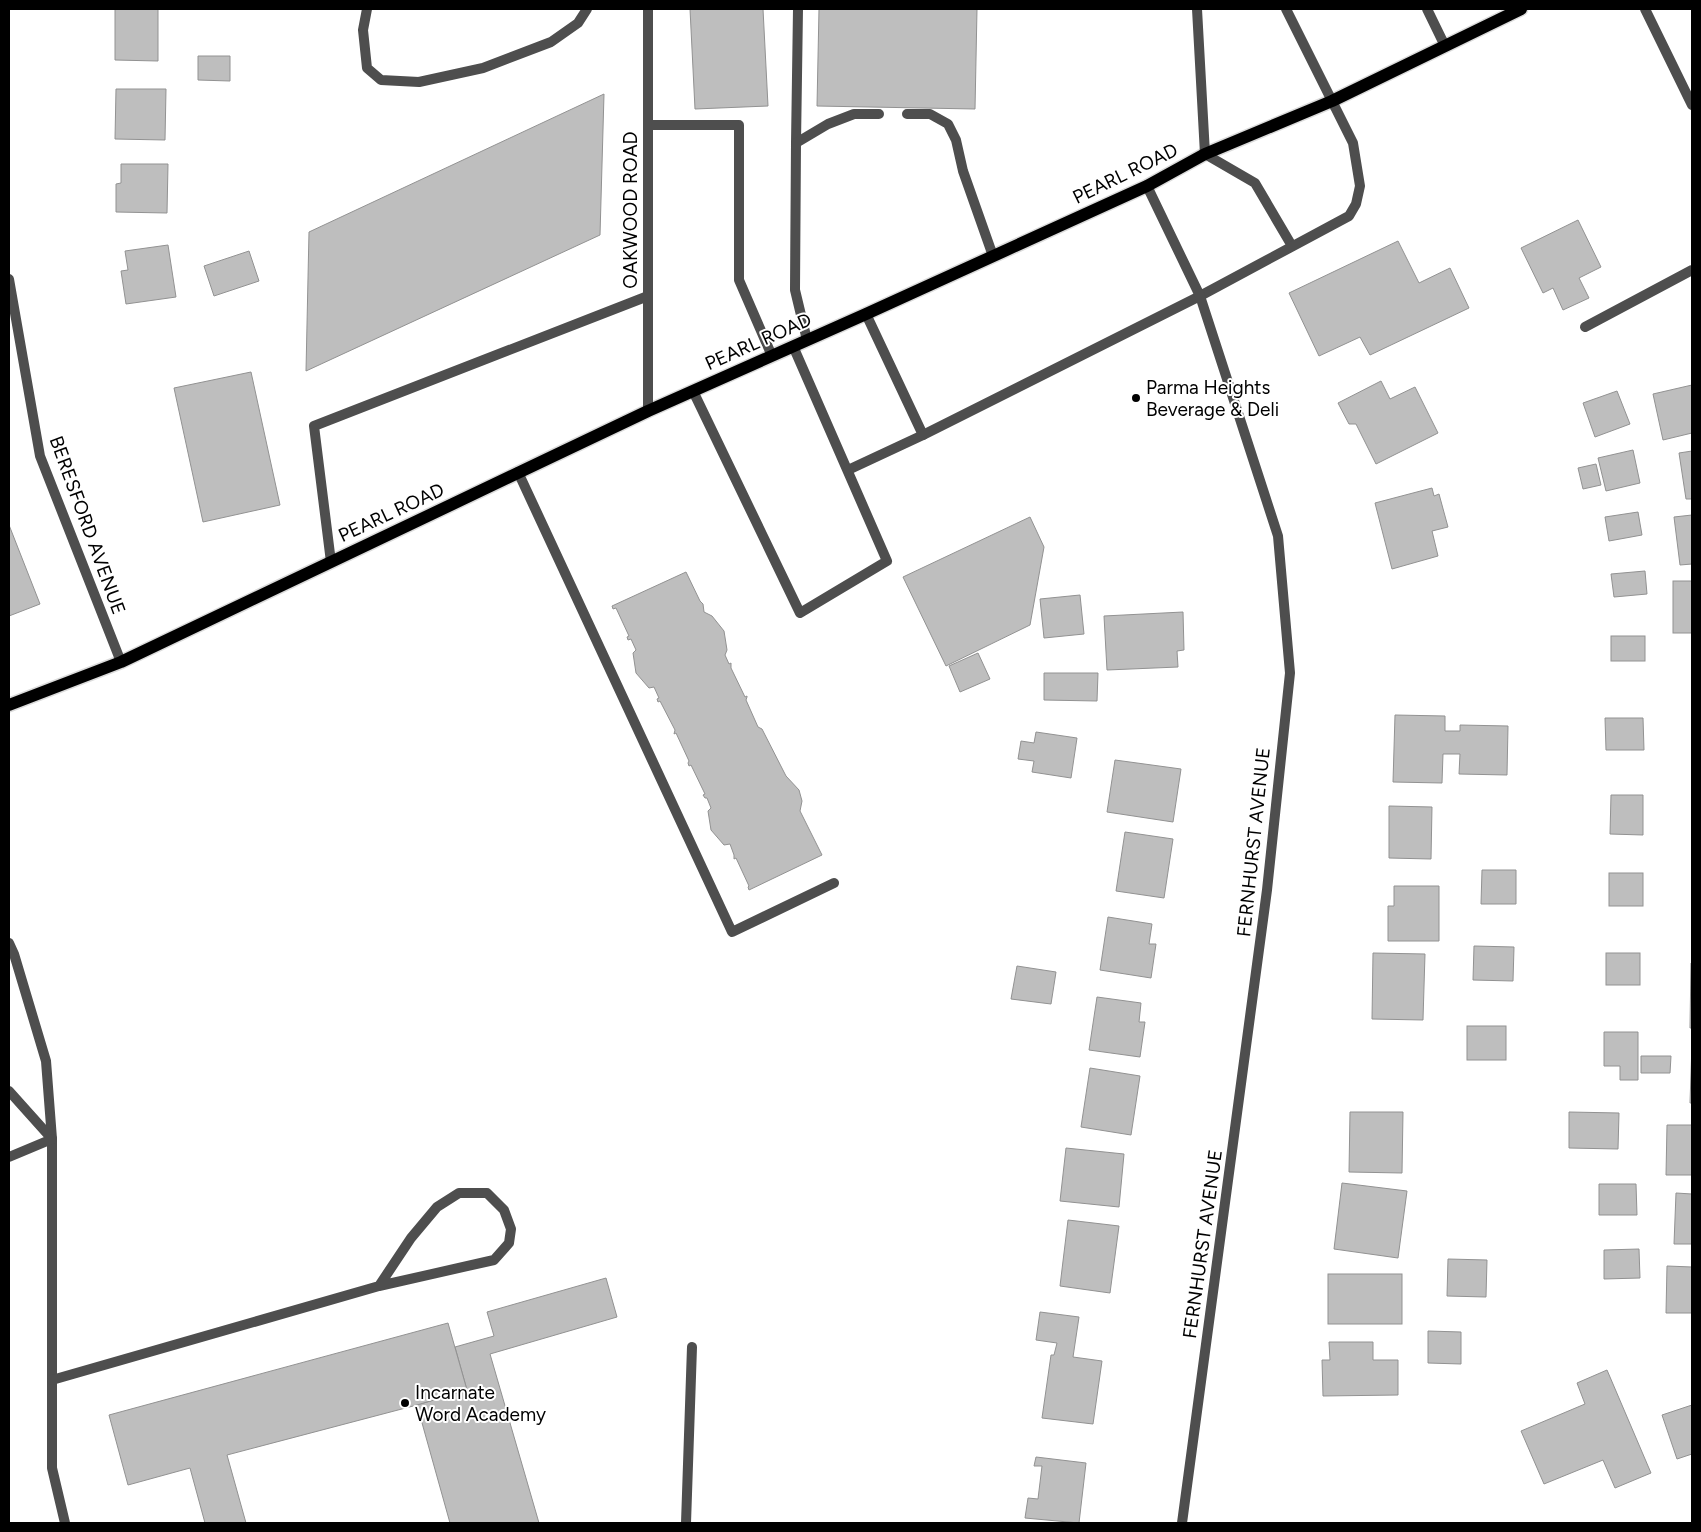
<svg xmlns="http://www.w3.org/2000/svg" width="1701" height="1532" viewBox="0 0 1701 1532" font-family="Figtree,sans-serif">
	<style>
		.building { fill: #bebebe; stroke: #929292 }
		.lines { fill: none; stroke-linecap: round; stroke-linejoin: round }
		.primary-casing { stroke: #dbdbdb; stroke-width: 15 }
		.service { stroke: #4e4e4e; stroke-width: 10 }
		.minor { stroke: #4e4e4e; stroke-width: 10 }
		.primary { stroke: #000; stroke-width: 12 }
		.poi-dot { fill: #000; stroke: #fff; stroke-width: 2 }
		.labels { text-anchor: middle; stroke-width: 4; stroke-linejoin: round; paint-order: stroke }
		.street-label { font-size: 19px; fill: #000; stroke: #fff }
		.poi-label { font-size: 19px; fill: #000; stroke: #fff; text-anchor: start }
	</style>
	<rect width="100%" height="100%" fill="#fff"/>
	<!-- building -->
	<g class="building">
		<path d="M115,9H158V61L115,60Z"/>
		<path d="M690,9H763L768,106L695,109Z"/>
		<path d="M819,9H977L975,109L817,106Z"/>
		<path d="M198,56H230V81L198,80Z"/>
		<path d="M116,89H166L165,140L115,139Z"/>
		<path d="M604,94L600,235L306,371L309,232Z"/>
		<path d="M121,164H168L167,213L116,212V184L121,183Z"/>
		<path d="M1578,220L1601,267L1579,278L1589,298L1563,310L1553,288L1543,293L1521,248Z"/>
		<path d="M1398,241L1419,283L1450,268L1469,308L1370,355L1360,337L1319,356L1289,293Z"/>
		<path d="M168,245L176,297L126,304L121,271L128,270L125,251Z"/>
		<path d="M249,251L259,281L214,296L204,266Z"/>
		<path d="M251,372L280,505L203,522L174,388Z"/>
		<path d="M1381,381L1390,399L1415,387L1438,433L1376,464L1356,424H1349L1338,403Z"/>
		<path d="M1692,385V433L1663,440L1653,394Z"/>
		<path d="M1617,391L1630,424L1595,437L1583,403Z"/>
		<path d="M1633,450L1640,483L1606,491L1598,458Z"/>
		<path d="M1692,451V499H1686L1679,453Z"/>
		<path d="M1596,464L1601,485L1583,489L1578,468Z"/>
		<path d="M1432,488L1434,496L1439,494L1448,527L1432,531L1438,556L1392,569L1375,503Z"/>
		<path d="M1638,512L1642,535L1609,541L1605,517Z"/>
		<path d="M1692,515V564L1680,565L1674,517Z"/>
		<path d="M1030,517L1044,547L1030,625L946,666L903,577Z"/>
		<path d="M9,525L40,604L9,616Z"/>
		<path d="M1645,571L1647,594L1614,597L1611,574Z"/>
		<path d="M686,572L700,601L703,604L704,612L712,616L724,631L727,650L725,655L729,664L731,663V668L745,697L747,696V697L746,700L758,727L762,729L786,776L799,790L802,801L800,811L822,855L749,890L748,887L749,886L736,858L734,859V855L730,844L724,845L711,830L708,811L711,808L707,798H705L703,795L705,794L691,765L689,766L688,763L689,761L676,733L674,734L675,730L660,701L658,702L657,699L659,698L654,687L649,688L636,673L633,653L636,650L631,639L628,640L627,637L629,636L616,608L613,609L612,606Z"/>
		<rect x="1673" y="581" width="19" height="52"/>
		<path d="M1080,595L1084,634L1044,638L1040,599Z"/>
		<path d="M1183,612L1184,650L1177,651L1178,667L1107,670L1104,616Z"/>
		<rect x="1611" y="636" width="34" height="25"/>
		<path d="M978,653L990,679L960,692L949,666Z"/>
		<path d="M1044,673H1098L1097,701L1044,700Z"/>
		<path d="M1395,715L1445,716V731H1460V725L1508,726L1507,775L1459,774L1460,754H1443L1442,783L1393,782Z"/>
		<path d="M1605,718H1643L1644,750H1606Z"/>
		<path d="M1036,732L1077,738L1071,778L1032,772L1034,761L1018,759L1021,741L1034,743Z"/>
		<path d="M1115,760L1181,769L1173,822L1107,812Z"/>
		<path d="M1611,795H1643V835L1610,834Z"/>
		<path d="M1389,806L1432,807L1431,859L1389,858Z"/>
		<path d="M1125,832L1173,839L1164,898L1116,891Z"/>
		<path d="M1482,870H1516V904H1481Z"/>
		<rect x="1609" y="873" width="34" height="33"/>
		<path d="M1394,886H1439V941H1388V906H1394Z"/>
		<path d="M1108,917L1152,924L1149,944H1156L1151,978L1100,970Z"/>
		<path d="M1474,946L1514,947L1513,981L1473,980Z"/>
		<path d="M1373,953L1425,954L1423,1020L1372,1019Z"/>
		<rect x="1606" y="953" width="34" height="32"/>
		<path d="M1691,963H1692V1028H1690Z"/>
		<path d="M1017,966L1056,972L1051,1004L1011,999Z"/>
		<path d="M1097,997L1141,1003L1139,1022H1145L1140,1057L1089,1050Z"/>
		<rect x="1467" y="1026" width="39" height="34"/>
		<path d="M1604,1032H1638V1080H1620V1066H1604Z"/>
		<path d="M1692,1044V1103H1690Z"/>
		<path d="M1641,1056H1671L1670,1073H1641Z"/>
		<path d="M1090,1068L1140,1076L1131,1135L1081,1127Z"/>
		<path d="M1350,1112H1403L1402,1173L1349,1172Z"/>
		<path d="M1569,1112L1619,1113L1618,1149L1569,1148Z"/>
		<path d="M1667,1125H1692V1175H1666Z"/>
		<path d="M1066,1148L1124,1154L1119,1207L1060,1201Z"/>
		<path d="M1342,1183L1407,1191L1398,1258L1334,1249Z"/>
		<path d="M1599,1184H1636L1637,1215H1599Z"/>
		<path d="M1676,1193L1692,1194V1244H1674Z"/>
		<path d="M1068,1220L1119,1226L1110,1293L1060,1286Z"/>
		<path d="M1639,1249L1640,1278L1604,1279V1250Z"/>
		<path d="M1448,1259L1487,1260L1486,1297L1447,1296Z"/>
		<path d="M1667,1266L1692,1267V1313H1666Z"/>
		<rect x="1328" y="1274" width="74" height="50"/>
		<path d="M606,1278L617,1317L490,1354L539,1523H450L417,1405L467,1390L455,1347L494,1336L487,1312Z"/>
		<path d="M1040,1312L1079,1317L1073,1357L1102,1361L1093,1424L1042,1418L1051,1355H1054L1057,1343L1036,1340Z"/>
		<path d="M448,1323L467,1390L417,1405L227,1455L246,1523H205L190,1468L128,1485L109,1415Z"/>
		<path d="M1428,1331L1461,1332V1364L1428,1363Z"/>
		<path d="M1329,1342H1373V1360H1398V1395L1323,1396L1322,1360H1330Z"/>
		<path d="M1607,1370L1651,1473L1615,1488L1603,1460L1544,1484L1521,1431L1585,1404L1577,1383Z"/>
		<path d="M1692,1405V1454L1677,1459L1662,1415Z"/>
		<path d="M1036,1457L1086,1463L1079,1523L1025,1518L1028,1498L1038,1499L1042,1466H1034Z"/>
	</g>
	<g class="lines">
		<defs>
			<path id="primary" d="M9,705L121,662L648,411L866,314L1147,186L1205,154L1332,101L1521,9"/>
		</defs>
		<!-- primary casing -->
		<use href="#primary" class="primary-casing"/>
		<!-- service -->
		<g class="service">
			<path d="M367,9L363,30L367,68L381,80L419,82L483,68L551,42L578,23L587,9"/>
			<path d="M1427,9L1445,46"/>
			<path d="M907,114H930L948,124L956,140L963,171L993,256"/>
			<path d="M648,125H739V280L772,356"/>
			<path d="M796,143L798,9"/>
			<path d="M1205,154L1255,183L1292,246"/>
			<path d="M866,314L923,435"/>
			<path d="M1585,327L1692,270"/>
			<path d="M807,340L795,290L796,143L828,124L854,114H879"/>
			<path d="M693,391L800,613L887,561L793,346"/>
			<path d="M848,470L923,435L1200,296L1349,216L1356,204L1360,186L1353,143L1286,9"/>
			<path d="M518,472L732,932L834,883"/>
			<path d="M331,562L314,426L648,296"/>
			<path d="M9,943L14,954L46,1061L52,1139V1468L65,1523"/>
			<path d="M9,1091L52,1139"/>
			<path d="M9,1157L52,1139"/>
			<path d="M52,1380L379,1286L411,1238L437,1207L459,1193H487L504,1210L511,1229L509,1243L494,1260L379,1286"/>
			<path d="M686,1523L692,1347"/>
		</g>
		<!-- minor -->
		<g class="minor">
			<path d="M648,9V411"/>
			<path d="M1197,9L1205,154"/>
			<path d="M1645,9L1692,105"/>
			<path d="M1147,186L1200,296L1278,536L1290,673L1267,890L1182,1523"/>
			<path d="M9,279L40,456L121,662"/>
		</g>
		<!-- primary -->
		<use href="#primary" class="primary"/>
	</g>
	<!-- markers -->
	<g class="poi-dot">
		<circle cx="1136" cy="398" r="5"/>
		<circle cx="405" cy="1403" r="5"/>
	</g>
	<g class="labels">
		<!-- street labels -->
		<g class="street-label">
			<text transform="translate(1125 173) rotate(-26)" y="7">PEARL ROAD</text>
			<text transform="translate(630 210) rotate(-90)" y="7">OAKWOOD ROAD</text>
			<text transform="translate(758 341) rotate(-24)" y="7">PEARL ROAD</text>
			<text transform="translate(391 512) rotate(-25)" y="7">PEARL ROAD</text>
			<text transform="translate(88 525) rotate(70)" y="7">BERESFORD AVENUE</text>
			<text transform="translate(1253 842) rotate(-84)" y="7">FERNHURST AVENUE</text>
			<text transform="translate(1202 1244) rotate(-82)" y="7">FERNHURST AVENUE</text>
		</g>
		<!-- poi labels -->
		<g class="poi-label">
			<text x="1146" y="394">Parma Heights<tspan x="1146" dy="22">Beverage &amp; Deli</tspan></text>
			<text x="415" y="1399">Incarnate<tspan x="415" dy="22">Word Academy</tspan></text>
		</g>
	</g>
	<!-- border -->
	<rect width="1701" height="1532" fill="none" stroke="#000000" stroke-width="20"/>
</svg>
